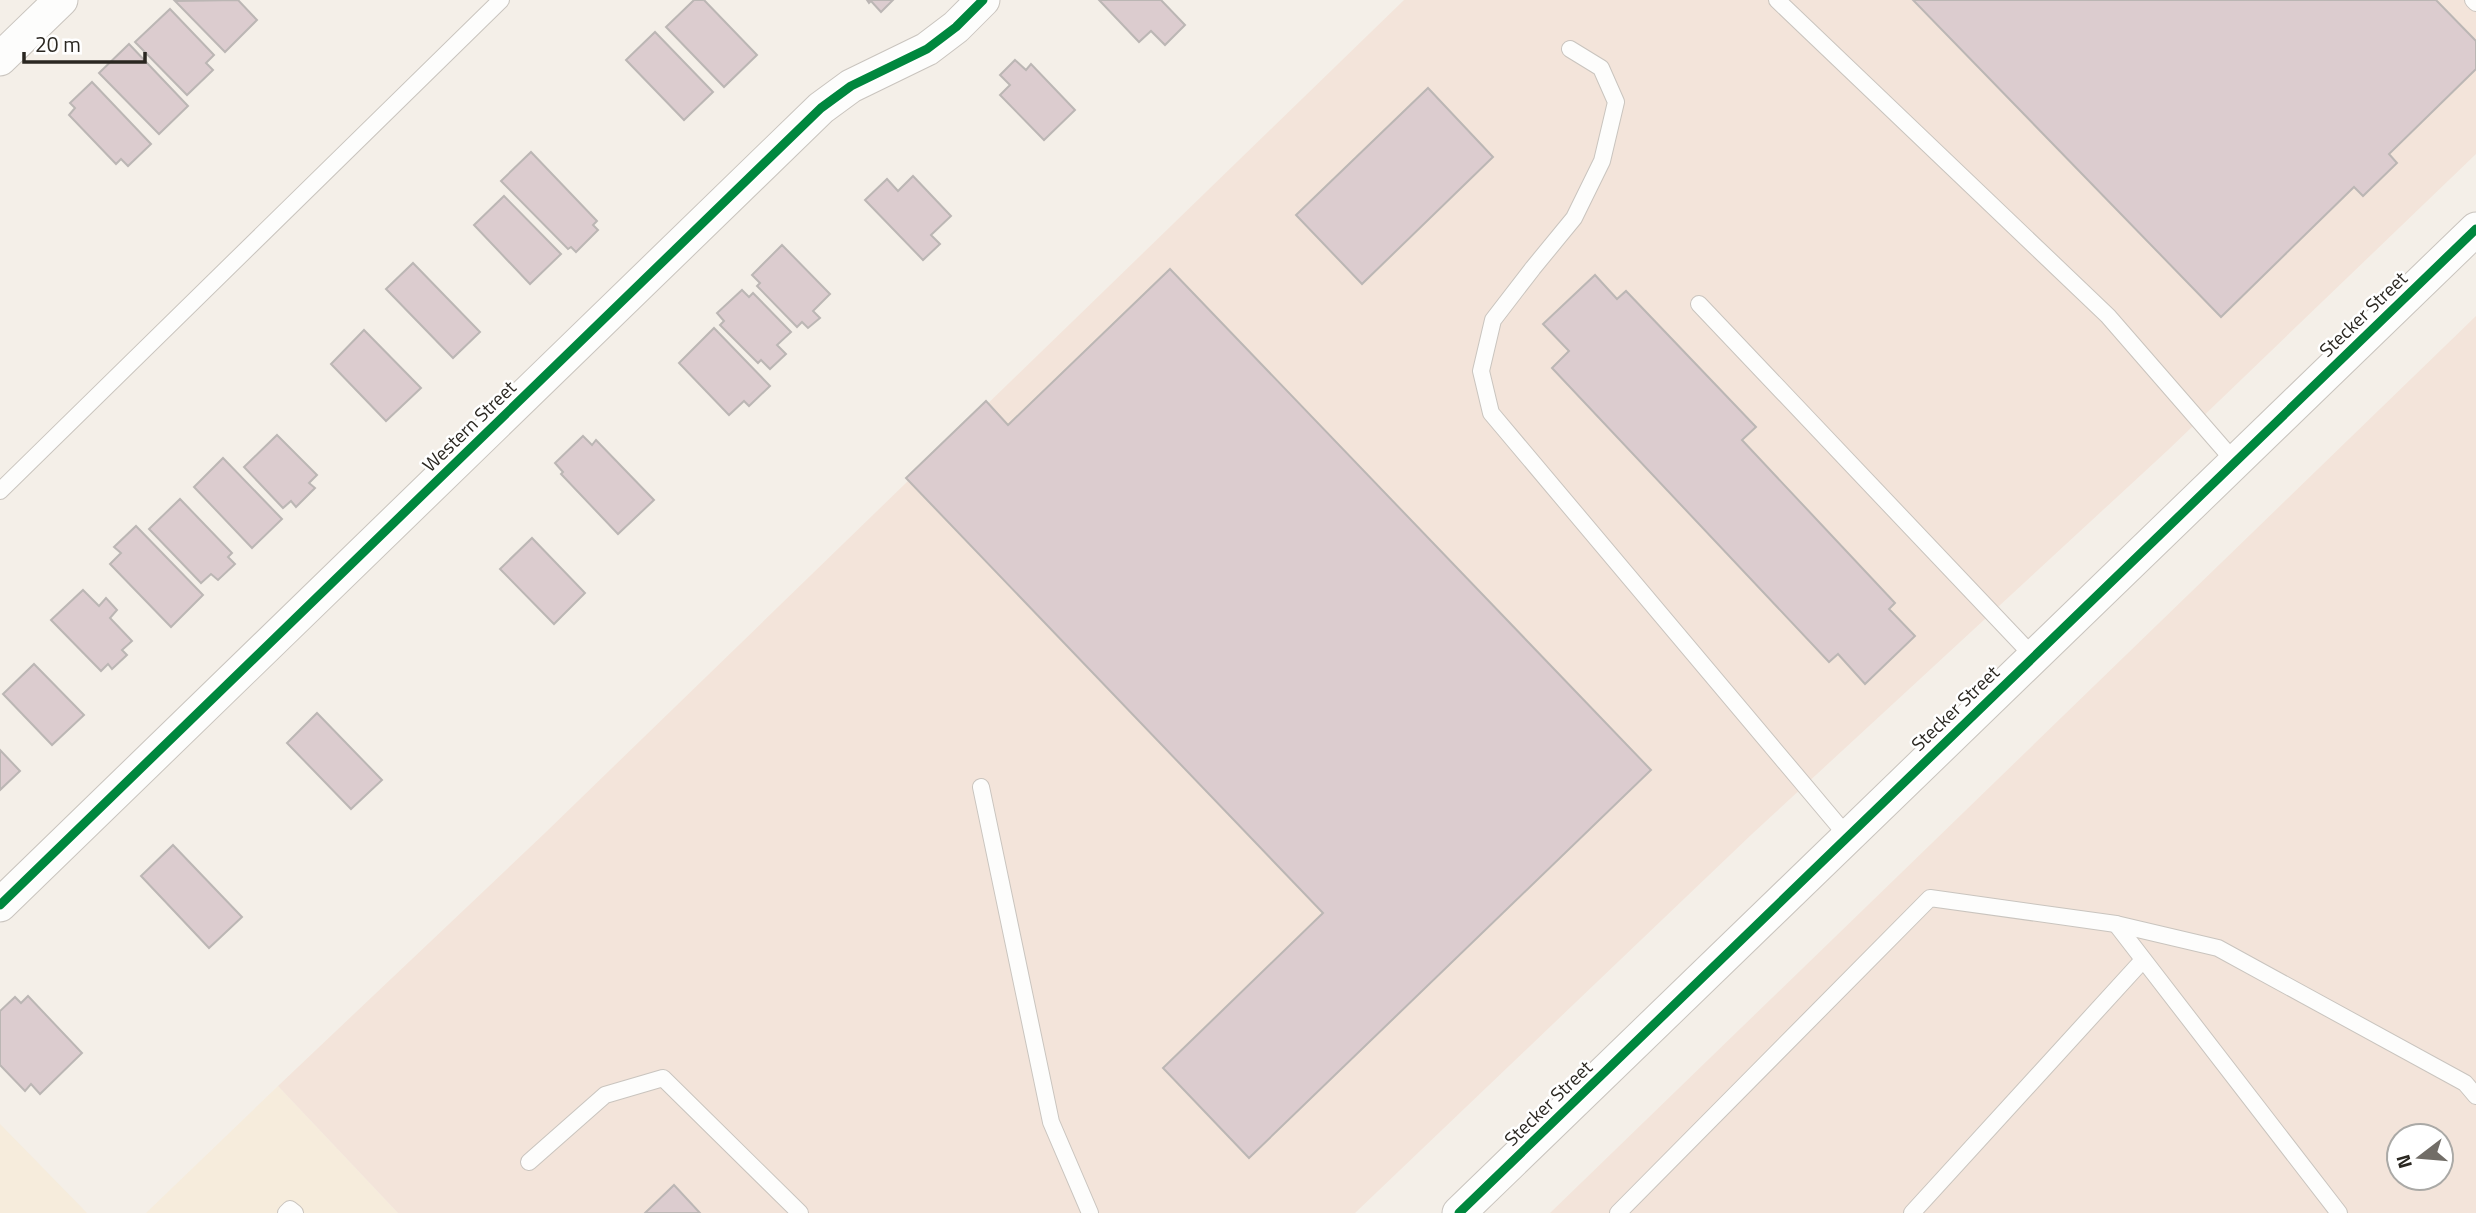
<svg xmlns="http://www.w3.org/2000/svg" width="2476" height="1213" viewBox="0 0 2476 1213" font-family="'Titillium Web',sans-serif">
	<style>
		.built { fill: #f6ecdc }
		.industrial { fill: #f3e4da; fill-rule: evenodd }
		.building { fill: #dccccf; stroke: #bbb6b4; stroke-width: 2 }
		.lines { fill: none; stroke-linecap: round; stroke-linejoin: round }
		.service-casing { stroke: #c9c4be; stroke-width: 18 }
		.minor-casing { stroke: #c9c4be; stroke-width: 35 }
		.service { stroke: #fdfdfc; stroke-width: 16 }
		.minor { stroke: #fdfdfc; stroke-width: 33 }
		.cycleway-casing { stroke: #fff; stroke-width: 13 }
		.cycleway { stroke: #00873e; stroke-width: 9 }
		.labels { text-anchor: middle; stroke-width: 5; stroke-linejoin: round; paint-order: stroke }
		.street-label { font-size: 19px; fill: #2a2721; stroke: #fff }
	</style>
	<rect width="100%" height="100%" fill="#f4efe8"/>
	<!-- built -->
	<g class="built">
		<path d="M278,1086L398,1213H146Z"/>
		<path d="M0,1124L87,1213H0Z"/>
	</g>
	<!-- industrial -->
	<g class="industrial">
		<path d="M1404,0H2476V154L2168,450L1752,834L1355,1213H398L278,1086L545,833Z"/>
		<path d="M2476,316V1213H1550ZM2399,1136H2441V1178H2399Z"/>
	</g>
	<!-- building -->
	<g class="building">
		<path d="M238,0L257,20L225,52L175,1Z"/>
		<path d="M694,0H704L757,55L724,87L666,27Z"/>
		<path d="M867,0H893L881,12L871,1L869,3Z"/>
		<path d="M1099,0H1161L1185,25L1165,45L1151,31L1139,42Z"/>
		<path d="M1913,0H2436L2476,41V69L2389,154L2397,163L2363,196L2354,187L2221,317Z"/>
		<path d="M170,9L214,55L206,63L213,70L187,95L135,42Z"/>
		<path d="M655,32L713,92L684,120L626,60Z"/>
		<path d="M129,44L188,106L159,134L99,73Z"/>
		<path d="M1015,60L1026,70L1031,64L1075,110L1044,140L1000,95L1010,85L1000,75Z"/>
		<path d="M92,82L151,144L128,166L121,159L116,164L69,115L75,108L70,103Z"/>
		<path d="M1428,88L1493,157L1362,284L1296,215Z"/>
		<path d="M531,152L597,221L593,225L598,230L576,252L571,247L568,249L501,181Z"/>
		<path d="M913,176L951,216L931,235L940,244L923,260L865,200L887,179L898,191Z"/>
		<path d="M504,196L561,254L530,284L474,225Z"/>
		<path d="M782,245L830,294L813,311L820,318L808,328L802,322L797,327L757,286L760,283L752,275Z"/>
		<path d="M413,263L480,332L453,358L386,289Z"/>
		<path d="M1170,269L1651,770L1249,1158L1163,1068L1323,913L906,478L986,401L1008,425Z"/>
		<path d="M1595,275L1617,299L1626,291L1756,427L1742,440L1895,603L1889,609L1915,636L1865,684L1838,654L1829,662L1552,368L1569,351L1543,324Z"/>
		<path d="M742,290L749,297L753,293L791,332L777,345L786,354L770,369L761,360L758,363L720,325L724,321L717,313Z"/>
		<path d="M714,328L770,386L749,406L744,401L729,415L679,363Z"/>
		<path d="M364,330L421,388L386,421L331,364Z"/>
		<path d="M277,435L317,475L309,483L315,488L296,507L291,501L283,508L244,467Z"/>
		<path d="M583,436L592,445L596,440L654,500L618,534L561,474L563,472L555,463Z"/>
		<path d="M223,458L282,519L252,548L194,487Z"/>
		<path d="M180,499L232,553L228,557L235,564L218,580L211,574L201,583L149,529Z"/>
		<path d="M136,526L203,595L171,627L110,564L121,553L114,547Z"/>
		<path d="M532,538L585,593L554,624L500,569Z"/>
		<path d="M83,590L99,606L106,598L117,610L110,618L132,641L122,650L127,655L112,669L108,664L101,671L51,620Z"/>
		<path d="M34,664L84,715L52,745L3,694Z"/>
		<path d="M317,713L382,780L351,809L287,743Z"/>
		<path d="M0,750L20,771L0,790Z"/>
		<path d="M173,845L242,917L209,948L141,876Z"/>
		<path d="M28,996L82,1053L40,1094L31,1084L25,1091L0,1065V1011L15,997L21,1003Z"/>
		<path d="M674,1185L700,1213H645Z"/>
	</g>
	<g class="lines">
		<defs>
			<g id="service">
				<path d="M1777,0L2108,316L2235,462"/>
				<path d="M2473,0L2476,3"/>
				<path d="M1570,49L1601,68L1616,102L1602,161L1574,218L1533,268L1493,320L1481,371L1491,413L1848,837"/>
				<path d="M1699,304L2034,657"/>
				<path d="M0,491L501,0"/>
				<path d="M981,787L1051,1122L1090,1213"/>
				<path d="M2116,924L2339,1213"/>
				<path d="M529,1162L605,1095L663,1078L800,1213"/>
				<path d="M286,1213L290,1209L295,1213"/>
				<path d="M1618,1213L1930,898L2116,924L2218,948L2465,1083L2476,1096"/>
				<path d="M1912,1213L2143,960"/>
			</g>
			<g id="minor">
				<path d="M0,59L61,0"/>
				<path d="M0,905L821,108L851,86L927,49L956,27L983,0"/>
				<path d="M1459,1213L2476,229"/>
			</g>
		</defs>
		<!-- service casing -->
		<use href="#service" class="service-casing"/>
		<!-- minor casing -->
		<use href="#minor" class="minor-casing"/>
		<!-- service -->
		<use href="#service" class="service"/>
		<!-- minor -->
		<use href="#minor" class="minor"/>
		<defs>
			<g id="cycleway">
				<path d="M0,905L821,108L851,86L927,49L956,27L983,0"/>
				<path d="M1459,1213L2476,229"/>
			</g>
		</defs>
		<!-- cycleway casing -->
		<use href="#cycleway" class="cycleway-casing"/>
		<!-- cycleway -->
		<use href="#cycleway" class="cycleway"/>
	</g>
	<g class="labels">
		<!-- street labels -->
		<g class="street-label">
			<text transform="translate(2363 314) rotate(-44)" y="7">Stecker Street</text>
			<text transform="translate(469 426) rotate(-44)" y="7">Western Street</text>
			<text transform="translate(1955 708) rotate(-44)" y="7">Stecker Street</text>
			<text transform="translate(1548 1103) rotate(-44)" y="7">Stecker Street</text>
		</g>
	</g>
	<!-- north arrow -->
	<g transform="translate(2420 1157) rotate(254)"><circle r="33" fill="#ffffff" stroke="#aaa9a6" stroke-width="2"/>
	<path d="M0-5L12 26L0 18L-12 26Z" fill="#716d67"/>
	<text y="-10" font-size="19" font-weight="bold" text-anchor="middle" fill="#2a2721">N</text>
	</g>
	<!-- scale -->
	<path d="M24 52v10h121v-10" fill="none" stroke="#2a2721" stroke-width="3.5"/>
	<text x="35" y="52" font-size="21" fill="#2a2721" stroke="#ffffff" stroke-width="5" paint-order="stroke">20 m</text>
</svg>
